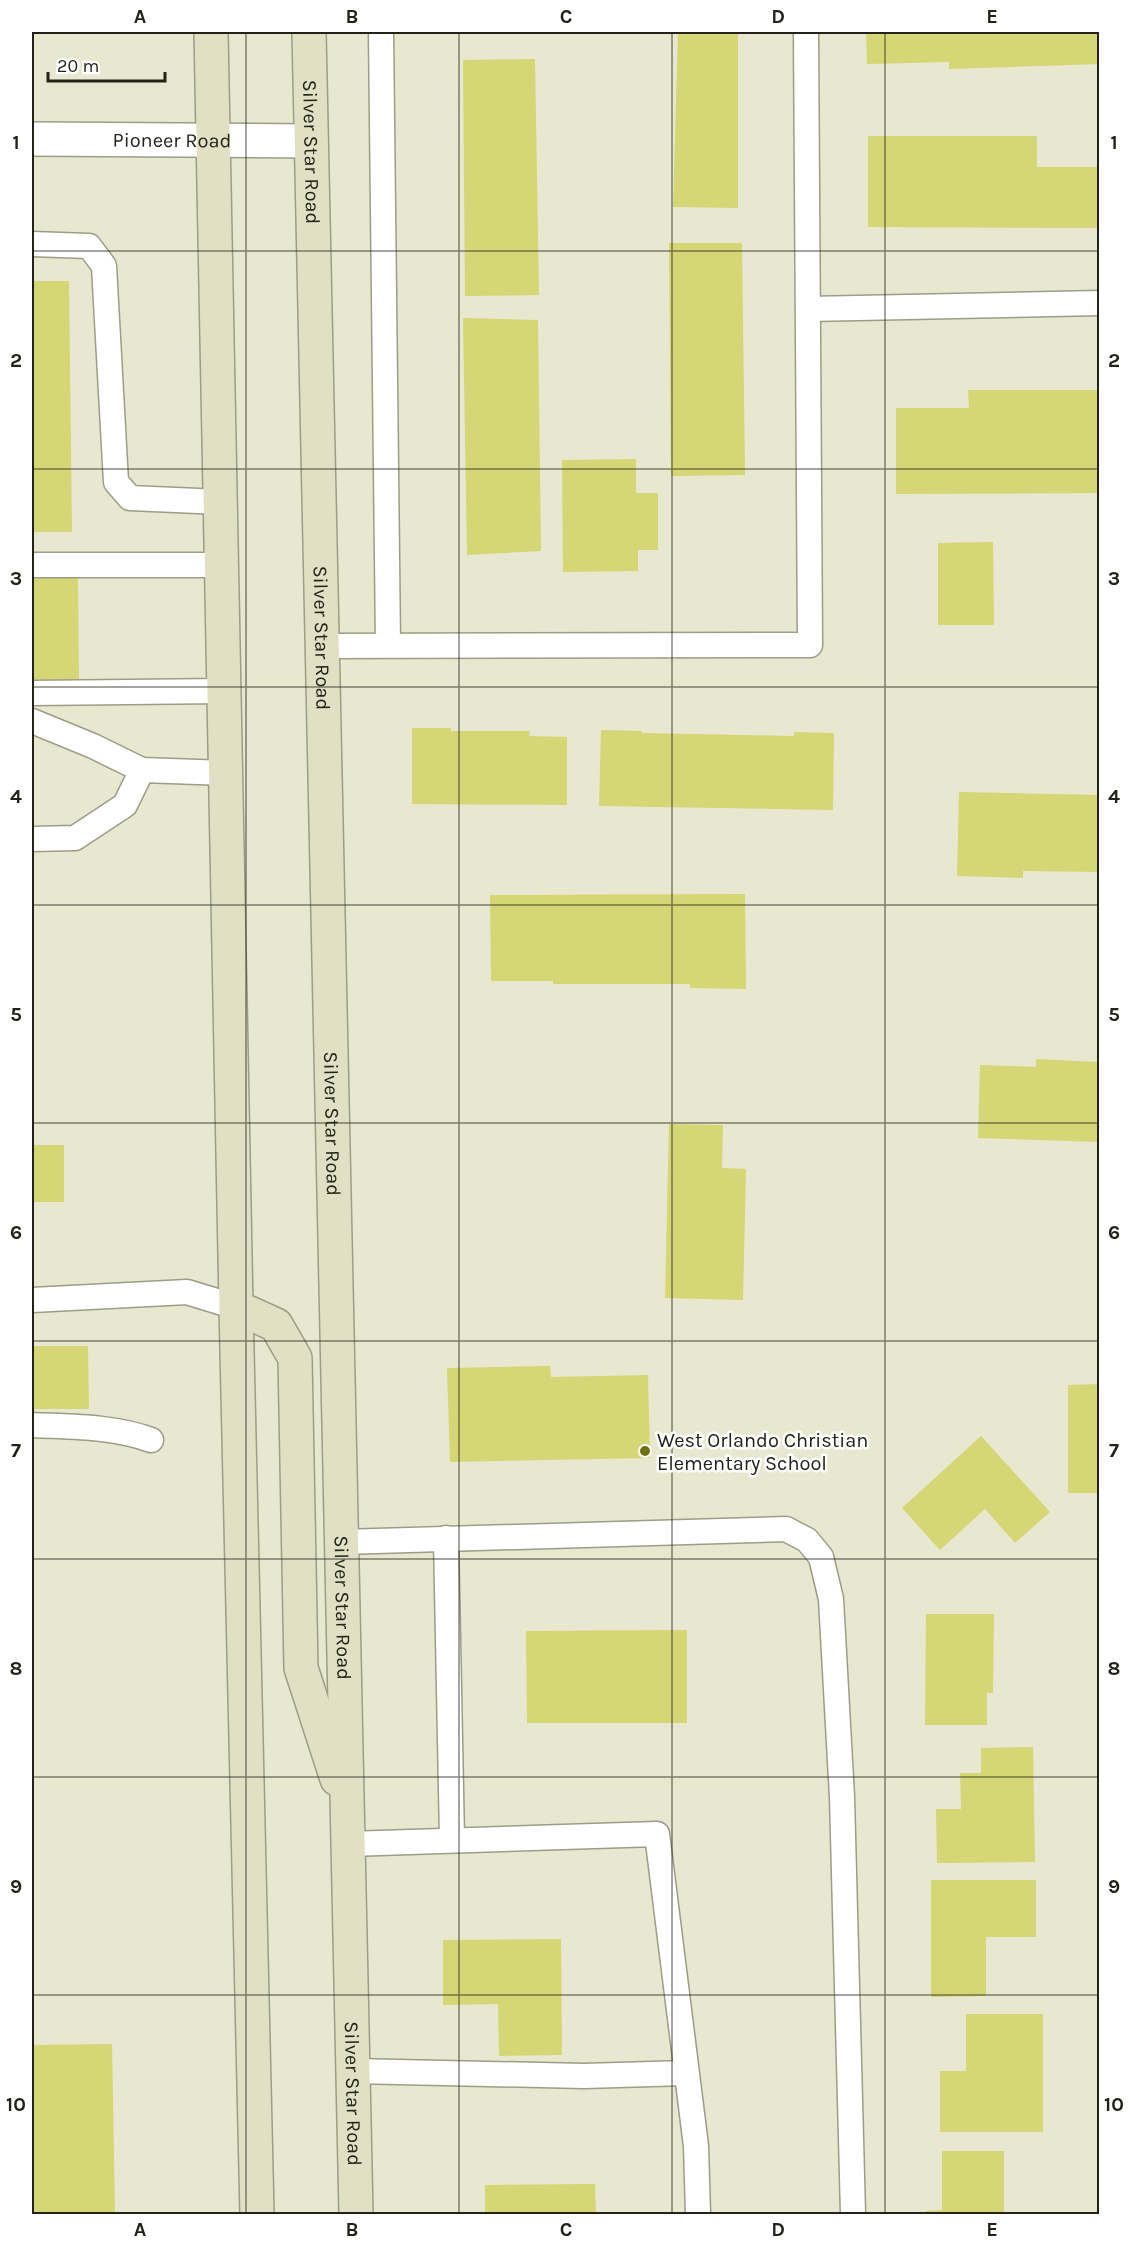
<svg xmlns="http://www.w3.org/2000/svg" width="1131" height="2246" viewBox="0 0 1131 2246" font-family="Karla,sans-serif">
	<style>
		.building { fill: #d5d675 }
		.lines { fill: none; stroke-linecap: round; stroke-linejoin: round }
		.service-casing { stroke: #9c9d86; stroke-width: 27 }
		.minor-casing { stroke: #9c9d86; stroke-width: 36 }
		.secondary-casing { stroke: #9c9d86; stroke-width: 36 }
		.service { stroke: #fff; stroke-width: 24 }
		.minor { stroke: #fff; stroke-width: 33 }
		.secondary { stroke: #e1e0c5; stroke-width: 33 }
		.grid { fill: none; stroke: #222219; stroke-width: 1.5; stroke-opacity: 0.55 }
		.poi-dot { fill: #706f11; stroke: #fff; stroke-width: 2 }
		.labels { text-anchor: middle; stroke-width: 5; stroke-linejoin: round; paint-order: stroke }
		.street-label { font-size: 20px; fill: #222219; stroke: #fff }
		.poi-label { font-size: 20px; fill: #222219; stroke: #fff; text-anchor: start }
		.neatline { fill: none; stroke: #222219; stroke-width: 2 }
		.grid-label { font-size: 20px; text-anchor: middle; font-weight: bold; fill: #222219 }
	</style>
	<rect width="100%" height="100%" fill="#e7e8cf"/>
	<!-- building -->
	<g class="building">
		<path d="M678,32H738V208L673,207Z"/>
		<path d="M866,32H1100V64L949,69V62L867,64Z"/>
		<path d="M535,59L539,295L465,296L463,60Z"/>
		<path d="M868,136H1037V167H1100V228L868,227Z"/>
		<path d="M669,243H742L745,475L671,476Z"/>
		<path d="M32,281H69L72,532H32Z"/>
		<path d="M463,318L538,320L541,551L467,555Z"/>
		<path d="M968,390H1100V493L896,494V408H969Z"/>
		<path d="M636,459V493H658V550H638V571L563,572L562,460Z"/>
		<path d="M993,542L994,625H938V543Z"/>
		<path d="M32,576H78L79,683H32Z"/>
		<path d="M412,728H451V731H530L529,736L567,737V805L412,804Z"/>
		<path d="M601,730L642,731V733L794,736V732L834,733L833,810L599,806Z"/>
		<path d="M959,792L1100,795V872L1023,871V878L957,876Z"/>
		<path d="M745,894L746,989L690,988V984H553V981H491L490,895Z"/>
		<path d="M1036,1059L1100,1062V1142L978,1138L980,1065L1036,1067Z"/>
		<path d="M669,1124L723,1125L722,1168L746,1169L743,1300L665,1298Z"/>
		<rect x="32" y="1145" width="32" height="57"/>
		<path d="M32,1346H88L89,1409H32Z"/>
		<path d="M550,1366L551,1377L648,1375L650,1458L450,1462L447,1368Z"/>
		<path d="M1100,1384V1493H1068V1385Z"/>
		<path d="M981,1436L1050,1512L1015,1543L985,1509L940,1550L902,1508Z"/>
		<path d="M926,1614H994L993,1693H987V1725H925Z"/>
		<path d="M687,1630V1723H527L526,1631Z"/>
		<path d="M1033,1747L1035,1862L937,1863L936,1809H961L960,1773H981V1748Z"/>
		<path d="M931,1880H1036V1937H986V1996L931,1997Z"/>
		<path d="M561,1939L562,2055L499,2056L498,2004L443,2005V1940Z"/>
		<path d="M966,2014H1043V2132H940V2071H966Z"/>
		<path d="M112,2044L115,2214H32V2045Z"/>
		<path d="M942,2151H1004V2214H925V2211L942,2210Z"/>
		<path d="M595,2184L596,2214H485V2185Z"/>
	</g>
	<g class="lines">
		<defs>
			<g id="service">
				<path d="M381,32L388,645"/>
				<path d="M32,244L89,246L104,266L116,482L130,498L221,502"/>
				<path d="M808,309L1100,303"/>
				<path d="M32,565H223"/>
				<path d="M323,646L810,645L806,32"/>
				<path d="M32,693L224,691"/>
				<path d="M32,721L93,746L142,770L226,773"/>
				<path d="M32,839L75,838L125,805L142,770"/>
				<path d="M32,1300L187,1292L236,1307"/>
				<path d="M32,1425C71,1427 113,1426 151,1440"/>
				<path d="M446,1538L452,1840"/>
				<path d="M342,1542L786,1529L807,1540L821,1557L831,1599L842,1797L853,2214"/>
				<path d="M349,1844L657,1834L696,2146L698,2214"/>
				<path d="M353,2071L584,2076L686,2073"/>
			</g>
			<g id="minor">
				<path id="s1" d="M32,139L311,141"/>
			</g>
			<g id="secondary">
				<path d="M211,32L236,1307L257,2214"/>
				<path id="s2" d="M309,32L356,2214"/>
				<path d="M236,1307L276,1325L295,1358L301,1668L337,1779"/>
			</g>
		</defs>
		<!-- service casing -->
		<use href="#service" class="service-casing"/>
		<!-- minor casing -->
		<use href="#minor" class="minor-casing"/>
		<!-- secondary casing -->
		<use href="#secondary" class="secondary-casing"/>
		<!-- service -->
		<use href="#service" class="service"/>
		<!-- minor -->
		<use href="#minor" class="minor"/>
		<!-- secondary -->
		<use href="#secondary" class="secondary"/>
	</g>
	<!-- grid -->
	<path class="grid" d="M246,32V2214M459,32V2214M672,32V2214M885,32V2214M32,251H1100M32,469H1100M32,687H1100M32,905H1100M32,1123H1100M32,1341H1100M32,1559H1100M32,1777H1100M32,1995H1100"/>
	<!-- markers -->
	<circle class="poi-dot" cx="645" cy="1451" r="6"/>
	<g class="labels">
		<!-- street labels -->
		<g class="street-label">
			<text dy="7" stroke="none"><textPath href="#s1" startOffset="140">Pioneer Road</textPath></text>
			<text dy="7" stroke="none"><textPath href="#s2" startOffset="120">Silver Star Road</textPath></text>
			<text dy="7" stroke="none"><textPath href="#s2" startOffset="606">Silver Star Road</textPath></text>
			<text dy="7" stroke="none"><textPath href="#s2" startOffset="1092">Silver Star Road</textPath></text>
			<text dy="7" stroke="none"><textPath href="#s2" startOffset="1576">Silver Star Road</textPath></text>
			<text dy="7" stroke="none"><textPath href="#s2" startOffset="2062">Silver Star Road</textPath></text>
		</g>
		<!-- poi labels -->
		<g class="poi-label">
			<text x="657" y="1447">West Orlando Christian<tspan x="657" dy="23">Elementary School</tspan></text>
		</g>
	</g>
	<!-- border -->
	<rect width="1131" height="2246" fill="none" stroke="#ffffff" stroke-width="66"/>
	<!-- scale -->
	<path d="M48 72v9h117v-9" fill="none" stroke="#222219" stroke-width="3"/>
	<text x="57" y="72" font-size="18" fill="#222219" stroke="#ffffff" stroke-width="4.5" paint-order="stroke">20 m</text>
	<rect x="33" y="33" width="1065" height="2180" class="neatline"/>
	<g class="grid-label">
		<text x="140" y="23">A</text>
		<text x="352" y="23">B</text>
		<text x="566" y="23">C</text>
		<text x="778" y="23">D</text>
		<text x="992" y="23">E</text>
		<text x="16" y="149">1</text>
		<text x="1114" y="149">1</text>
		<text x="16" y="367">2</text>
		<text x="1114" y="367">2</text>
		<text x="16" y="585">3</text>
		<text x="1114" y="585">3</text>
		<text x="16" y="803">4</text>
		<text x="1114" y="803">4</text>
		<text x="16" y="1021">5</text>
		<text x="1114" y="1021">5</text>
		<text x="16" y="1239">6</text>
		<text x="1114" y="1239">6</text>
		<text x="16" y="1457">7</text>
		<text x="1114" y="1457">7</text>
		<text x="16" y="1675">8</text>
		<text x="1114" y="1675">8</text>
		<text x="16" y="1893">9</text>
		<text x="1114" y="1893">9</text>
		<text x="16" y="2111">10</text>
		<text x="1114" y="2111">10</text>
		<text x="140" y="2236">A</text>
		<text x="352" y="2236">B</text>
		<text x="566" y="2236">C</text>
		<text x="778" y="2236">D</text>
		<text x="992" y="2236">E</text>
	</g>
</svg>
